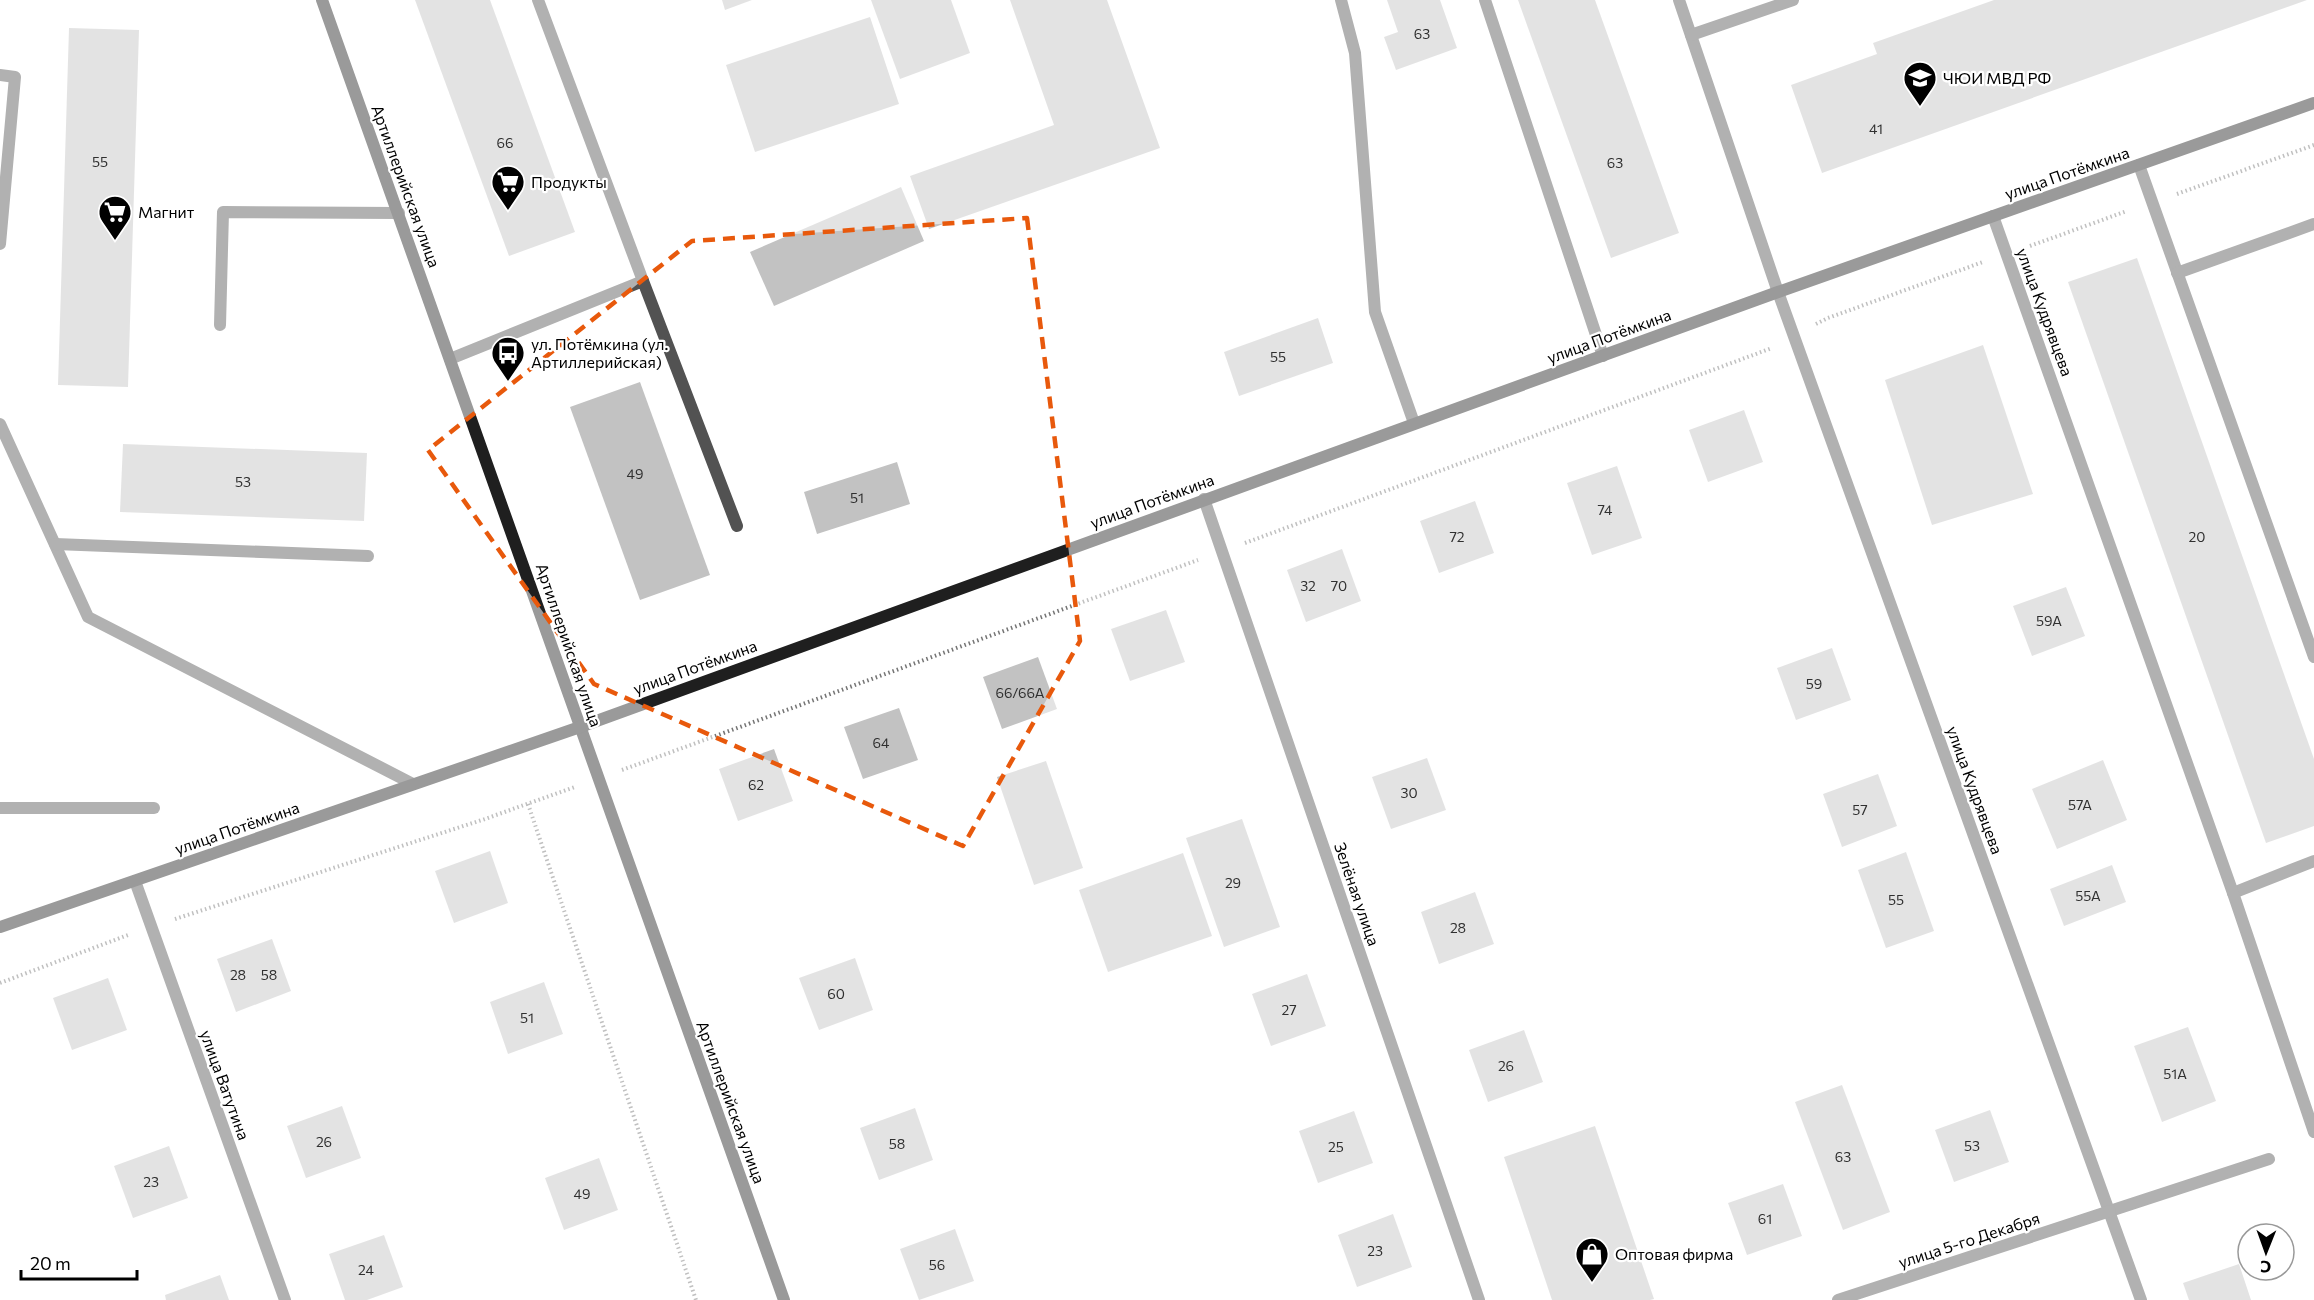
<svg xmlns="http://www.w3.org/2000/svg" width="2314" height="1300" viewBox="0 0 2314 1300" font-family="Commissioner,sans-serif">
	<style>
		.building { fill: #c2c2c2 }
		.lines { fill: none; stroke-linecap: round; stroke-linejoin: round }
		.path { stroke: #747474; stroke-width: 4; stroke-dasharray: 1.5 3; stroke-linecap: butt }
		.lane { stroke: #525252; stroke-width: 12 }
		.street { stroke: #525252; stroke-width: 12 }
		.secondary { stroke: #1f1f1f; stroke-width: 12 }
		.marked { fill: none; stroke: #e8590c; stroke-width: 4.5; stroke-dasharray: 12 8; stroke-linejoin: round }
		.labels { text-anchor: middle; stroke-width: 4.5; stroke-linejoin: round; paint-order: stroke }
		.number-label { font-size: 14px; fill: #303030 }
		.poi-label { font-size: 16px; fill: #000; stroke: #fff; text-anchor: start }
		.street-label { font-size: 16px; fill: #000; stroke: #fff }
	</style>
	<rect width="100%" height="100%" fill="#fff"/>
	<!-- building -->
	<g class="building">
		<path d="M415,0H490L575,232L509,256Z"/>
		<path d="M722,0H752L725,10Z"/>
		<path d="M871,0H951L970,53L900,79Z"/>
		<path d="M1010,0H1107L1160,148L929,229L910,176L1054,125Z"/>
		<path d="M1387,0H1440L1457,48L1396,70L1384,37L1398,32Z"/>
		<path d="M1518,0H1595L1679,233L1611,258Z"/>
		<path d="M1994,0H2307L1822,173L1791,85L1877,54L1873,43Z"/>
		<path d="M870,17L899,104L755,152L726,65Z"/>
		<path d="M69,28L139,30L128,387L58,385Z"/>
		<path d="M901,187L924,241L774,306L750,252Z"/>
		<path d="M2137,258L2314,759V826L2266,843L2068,282Z"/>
		<path d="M1318,318L1333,363L1239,396L1224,352Z"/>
		<path d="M1983,345L2033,494L1932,525L1885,380Z"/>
		<path d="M640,382L710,575L640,600L570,407Z"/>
		<path d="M1744,410L1763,462L1708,482L1689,430Z"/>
		<path d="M123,444L367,453L364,521L120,512Z"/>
		<path d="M897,462L910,504L817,534L804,492Z"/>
		<path d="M1617,466L1642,538L1592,555L1567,483Z"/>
		<path d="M1475,501L1494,553L1439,573L1420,521Z"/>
		<path d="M1342,549L1361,601L1306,622L1287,570Z"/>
		<path d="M2066,587L2085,636L2032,656L2013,606Z"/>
		<path d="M1166,610L1185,662L1130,681L1111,629Z"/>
		<path d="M1832,648L1851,700L1796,720L1777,668Z"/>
		<path d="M1038,657L1057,709L1002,729L983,677Z"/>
		<path d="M899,708L918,760L863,779L844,727Z"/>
		<path d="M774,749L793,801L738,821L719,769Z"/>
		<path d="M1427,758L1446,810L1391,829L1372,777Z"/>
		<path d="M2103,760L2127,820L2057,849L2032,789Z"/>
		<path d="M1046,761L1083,868L1034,885L997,777Z"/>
		<path d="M1878,774L1897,826L1842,847L1823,794Z"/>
		<path d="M1242,819L1280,927L1224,947L1186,838Z"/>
		<path d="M490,851L508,903L454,923L435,871Z"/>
		<path d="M1906,852L1934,931L1886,948L1858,870Z"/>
		<path d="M1183,853L1212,936L1108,972L1079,890Z"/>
		<path d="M2112,865L2126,902L2064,926L2050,889Z"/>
		<path d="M1475,892L1494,944L1439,964L1421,912Z"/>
		<path d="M272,939L291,991L236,1012L217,959Z"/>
		<path d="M855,958L873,1010L819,1030L799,978Z"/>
		<path d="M1307,974L1326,1026L1271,1046L1252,994Z"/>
		<path d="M108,978L127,1030L72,1050L53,998Z"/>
		<path d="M544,982L563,1034L508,1054L490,1002Z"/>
		<path d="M2188,1027L2216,1101L2162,1122L2134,1046Z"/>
		<path d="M1524,1030L1543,1082L1488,1102L1469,1050Z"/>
		<path d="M1842,1085L1890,1212L1843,1230L1795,1102Z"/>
		<path d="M342,1106L361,1158L306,1178L287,1126Z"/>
		<path d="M915,1108L933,1160L879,1180L860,1128Z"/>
		<path d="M1990,1110L2009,1162L1954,1182L1935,1130Z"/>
		<path d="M1354,1111L1373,1163L1318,1183L1299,1131Z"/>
		<path d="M1595,1126L1654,1299L1650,1300H1552L1504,1157Z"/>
		<path d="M169,1146L188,1198L133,1218L114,1166Z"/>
		<path d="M599,1158L618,1210L564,1230L545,1178Z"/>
		<path d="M1783,1184L1802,1236L1747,1255L1728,1203Z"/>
		<path d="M1393,1214L1412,1267L1357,1287L1338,1235Z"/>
		<path d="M955,1229L974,1281L919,1300L900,1249Z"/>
		<path d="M384,1235L403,1287L367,1300H345L329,1254Z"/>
		<path d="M2239,1264L2251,1300H2189L2183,1283Z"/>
		<path d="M220,1275L229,1300H166L165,1295Z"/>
	</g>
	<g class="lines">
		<!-- path -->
		<g class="path">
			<path d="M2177,194L2314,145"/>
			<path d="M2030,246L2127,211"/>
			<path d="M1816,324L1828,318L1983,262"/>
			<path d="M1245,543L1772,348"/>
			<path d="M622,770L1198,560"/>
			<path d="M528,804L696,1300"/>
			<path d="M175,919L482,820L575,787"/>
			<path d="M0,983L128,935"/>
		</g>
		<!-- lane -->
		<g class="lane">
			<path d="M538,0L643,281"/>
			<path d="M1341,0L1355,53L1375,312L1414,423"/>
			<path d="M1485,0L1603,356"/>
			<path d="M1679,0L1778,292"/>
			<path d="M1691,35L1793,0"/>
			<path d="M0,75L15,77L0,244"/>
			<path d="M2139,165L2314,657"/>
			<path d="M2177,273L2314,224"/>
			<path d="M220,325L223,212L399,213"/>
			<path d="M450,359L643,281L737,526"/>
			<path d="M0,424L88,617L413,784"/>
			<path d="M55,544L368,556"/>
			<path d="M0,808H154"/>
			<path d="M2233,893L2314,861"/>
			<path d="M2110,1211L2269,1159"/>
		</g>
		<!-- street -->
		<g class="street">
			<path d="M1993,216L2233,893L2314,1132"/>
			<path d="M1778,292L2141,1300"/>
			<path d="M1204,499L1479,1300"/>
			<path d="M135,881L285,1300"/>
			<path d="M1838,1300L2110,1211"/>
		</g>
		<!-- secondary -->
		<g class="secondary">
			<path d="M322,0L784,1300"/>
			<path d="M0,927L580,727L1778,292L2314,103"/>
		</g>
	</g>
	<!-- marked area -->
	<path d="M0 0H2314V1300H0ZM1027,218L1080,641L963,846L594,684L428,450L692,241Z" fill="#fff" fill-opacity=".55" fill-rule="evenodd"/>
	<path class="marked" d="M1027,218L1080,641L963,846L594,684L428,450L692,241Z"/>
	<!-- icons -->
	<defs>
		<symbol id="university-pin" viewBox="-11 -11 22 30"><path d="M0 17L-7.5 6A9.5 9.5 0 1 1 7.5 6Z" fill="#000" stroke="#fff"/><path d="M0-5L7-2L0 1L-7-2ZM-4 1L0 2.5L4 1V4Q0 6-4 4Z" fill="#fff"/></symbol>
		<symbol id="supermarket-pin" viewBox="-11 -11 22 30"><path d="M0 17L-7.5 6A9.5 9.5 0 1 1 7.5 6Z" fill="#000" stroke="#fff"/><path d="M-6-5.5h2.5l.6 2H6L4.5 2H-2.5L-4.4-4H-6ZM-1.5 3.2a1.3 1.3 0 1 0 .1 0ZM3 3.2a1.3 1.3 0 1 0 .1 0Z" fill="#fff"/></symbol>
		<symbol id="bus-pin" viewBox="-11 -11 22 30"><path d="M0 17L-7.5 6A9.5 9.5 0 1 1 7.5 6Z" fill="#000" stroke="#fff"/><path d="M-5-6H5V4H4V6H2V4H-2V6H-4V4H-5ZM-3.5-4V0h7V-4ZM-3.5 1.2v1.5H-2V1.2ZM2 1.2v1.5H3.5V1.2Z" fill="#fff"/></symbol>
		<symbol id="shop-pin" viewBox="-11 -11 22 30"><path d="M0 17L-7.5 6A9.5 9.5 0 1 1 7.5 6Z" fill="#000" stroke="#fff"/><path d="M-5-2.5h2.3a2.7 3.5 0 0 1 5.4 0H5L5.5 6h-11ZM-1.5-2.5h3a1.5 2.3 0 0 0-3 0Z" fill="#fff"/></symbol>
	</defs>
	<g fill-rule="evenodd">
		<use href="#university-pin" x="1901" y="59" width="38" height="52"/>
		<use href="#supermarket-pin" x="489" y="163" width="38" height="52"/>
		<use href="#supermarket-pin" x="96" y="193" width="38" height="52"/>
		<use href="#bus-pin" x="489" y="334" width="38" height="52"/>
		<use href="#shop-pin" x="1573" y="1235" width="38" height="52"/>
	</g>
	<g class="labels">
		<!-- number labels -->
		<g class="number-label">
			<text x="1422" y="39">63</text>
			<text x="1876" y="134">41</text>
			<text x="505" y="148">66</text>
			<text x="100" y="167">55</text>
			<text x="1615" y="168">63</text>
			<text x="1278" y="362">55</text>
			<text x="635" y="479">49</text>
			<text x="243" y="487">53</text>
			<text x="857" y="503">51</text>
			<text x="1605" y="515">74</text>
			<text x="1457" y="542">72</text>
			<text x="2197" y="542">20</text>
			<text x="1308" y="591">32</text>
			<text x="1339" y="591">70</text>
			<text x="2049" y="626">59А</text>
			<text x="1814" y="689">59</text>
			<text x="1020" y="698">66/66А</text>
			<text x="881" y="748">64</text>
			<text x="756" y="790">62</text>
			<text x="1409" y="798">30</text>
			<text x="2080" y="810">57А</text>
			<text x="1860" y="815">57</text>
			<text x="1233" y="888">29</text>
			<text x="2088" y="901">55А</text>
			<text x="1896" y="905">55</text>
			<text x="1458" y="933">28</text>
			<text x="238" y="980">28</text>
			<text x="269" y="980">58</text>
			<text x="836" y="999">60</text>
			<text x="1289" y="1015">27</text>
			<text x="527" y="1023">51</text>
			<text x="1506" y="1071">26</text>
			<text x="2175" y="1079">51А</text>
			<text x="324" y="1147">26</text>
			<text x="897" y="1149">58</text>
			<text x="1972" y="1151">53</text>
			<text x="1336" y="1152">25</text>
			<text x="1843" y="1162">63</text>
			<text x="151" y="1187">23</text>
			<text x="582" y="1199">49</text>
			<text x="1765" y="1224">61</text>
			<text x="1375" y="1256">23</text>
			<text x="937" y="1270">56</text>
			<text x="366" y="1275">24</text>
		</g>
		<!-- poi labels -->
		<g class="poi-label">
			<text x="1943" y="84">ЧЮИ МВД РФ</text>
			<text x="531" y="188">Продукты</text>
			<text x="138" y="218">Магнит</text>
			<text x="531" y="350">ул. Потёмкина (ул.<tspan x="531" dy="18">Артиллерийская)</tspan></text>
			<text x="1615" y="1260">Оптовая фирма</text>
		</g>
		<!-- street labels -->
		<g class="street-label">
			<text transform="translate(2067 173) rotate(-19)" y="6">улица Потёмкина</text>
			<text transform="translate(406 186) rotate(70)" y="6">Артиллерийская улица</text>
			<text transform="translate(2045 312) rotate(70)" y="6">улица Кудрявцева</text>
			<text transform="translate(1609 336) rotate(-20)" y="6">улица Потёмкина</text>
			<text transform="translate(1152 501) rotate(-20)" y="6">улица Потёмкина</text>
			<text transform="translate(569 645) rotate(71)" y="6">Артиллерийская улица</text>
			<text transform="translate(695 667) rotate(-20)" y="6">улица Потёмкина</text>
			<text transform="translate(1975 790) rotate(70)" y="6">улица Кудрявцева</text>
			<text transform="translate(237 828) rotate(-19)" y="6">улица Потёмкина</text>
			<text transform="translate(1357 894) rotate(71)" y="6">Зелёная улица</text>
			<text transform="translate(225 1085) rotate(70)" y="6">улица Ватутина</text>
			<text transform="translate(731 1102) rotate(70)" y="6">Артиллерийская улица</text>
			<text transform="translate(1969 1240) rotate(-18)" y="6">улица 5-го Декабря</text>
		</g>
	</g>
	<!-- north arrow -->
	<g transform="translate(2266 1252) rotate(181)"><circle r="28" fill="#ffffff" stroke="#999999" stroke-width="1.5"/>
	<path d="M0-4.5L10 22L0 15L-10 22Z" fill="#000000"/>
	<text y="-9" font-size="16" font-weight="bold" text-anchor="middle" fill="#000000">С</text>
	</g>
	<!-- scale -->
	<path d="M21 1270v9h116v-9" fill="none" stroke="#000000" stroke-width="3"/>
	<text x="30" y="1270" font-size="18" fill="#000000" stroke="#ffffff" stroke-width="4.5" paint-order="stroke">20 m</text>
</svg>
